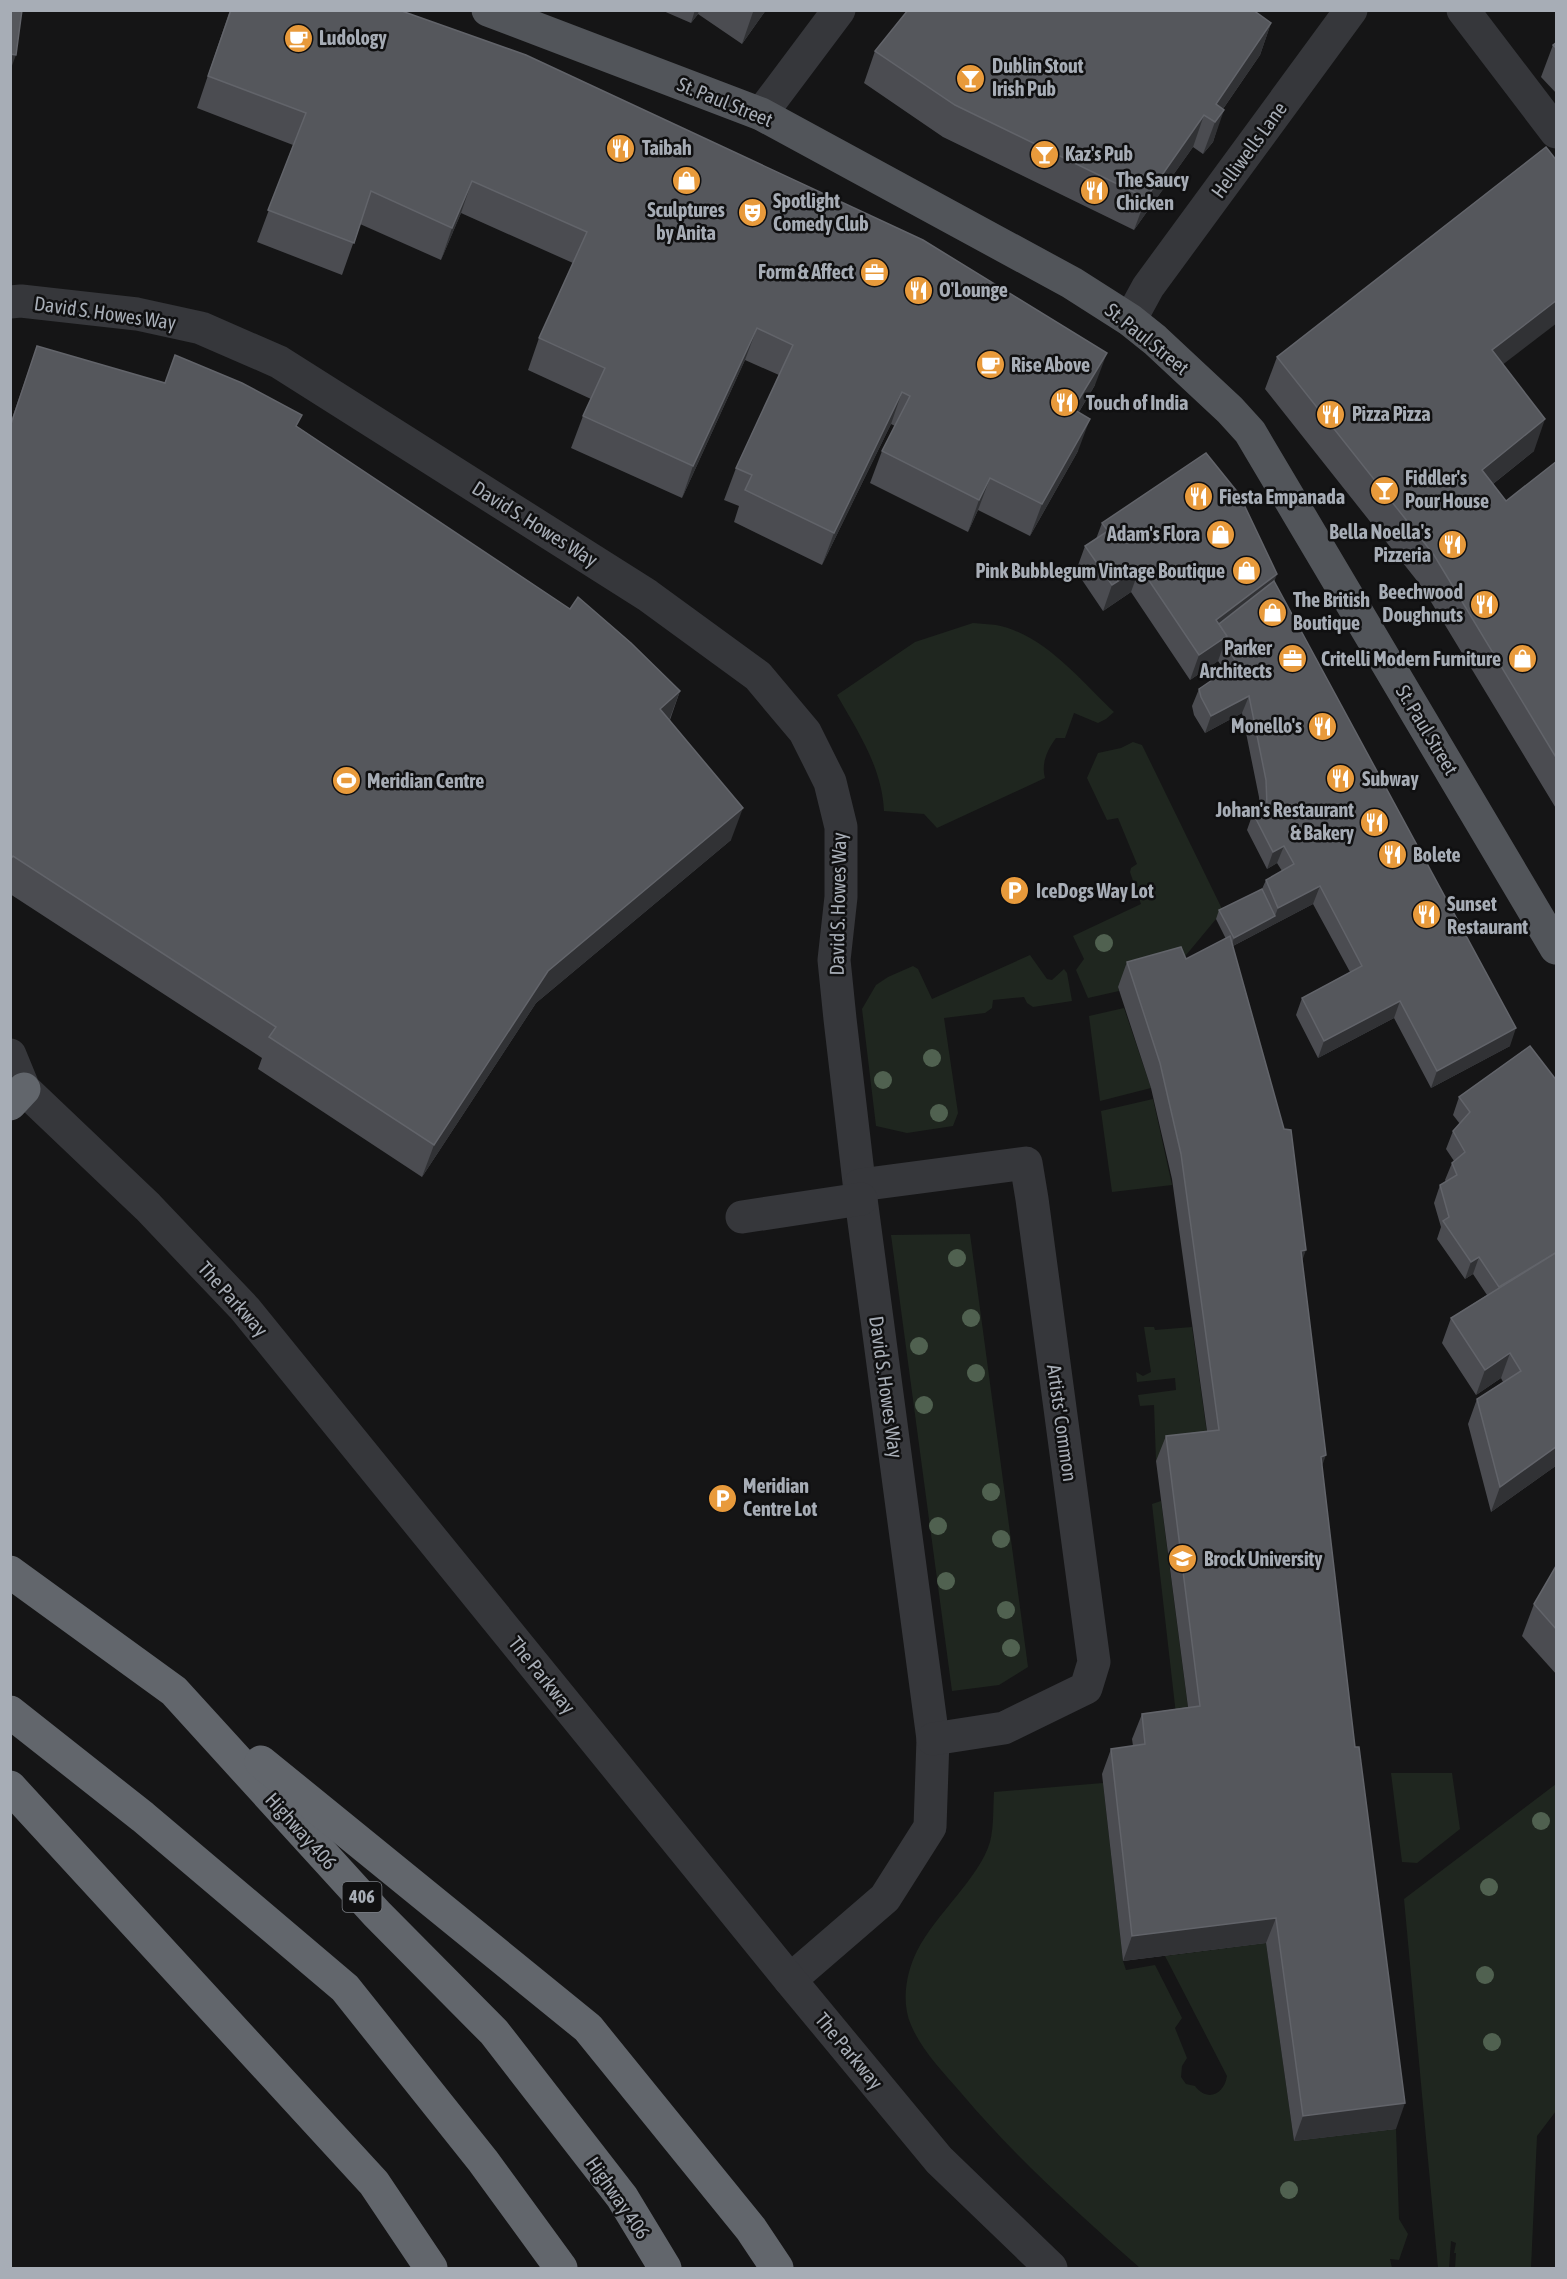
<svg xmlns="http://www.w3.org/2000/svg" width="1567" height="2279" viewBox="0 0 1567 2279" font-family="'Asap Condensed',sans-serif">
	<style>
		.green { fill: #1f261f }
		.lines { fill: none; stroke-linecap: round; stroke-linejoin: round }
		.minor { stroke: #36373b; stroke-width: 33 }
		.major { stroke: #52555a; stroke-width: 33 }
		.highway { stroke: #62666c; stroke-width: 33 }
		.tree { fill: #506150 }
		.wall { fill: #4b4c51 }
		.shaded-wall { fill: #313235 }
		.building { fill: #55575c; stroke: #62646a; stroke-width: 1.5 }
		.labels { text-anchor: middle; stroke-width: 5; stroke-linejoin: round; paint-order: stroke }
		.shield { fill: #101011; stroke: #7a7e84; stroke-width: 1.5 }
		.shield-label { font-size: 18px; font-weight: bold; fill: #a7adb6 }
		.poi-label { font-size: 20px; font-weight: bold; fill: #a7adb6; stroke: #101011; text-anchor: start }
		.street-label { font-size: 20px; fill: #a7adb6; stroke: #101011 }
	</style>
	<rect width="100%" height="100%" fill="#151516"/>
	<!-- green -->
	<g class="green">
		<path d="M973,623C981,624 989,624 996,625C1044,634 1080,680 1114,712L1106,719L1098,723L1074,713L1065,738H1056C1047,750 1041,764 1045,778L937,828L924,814L884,811C882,767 858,732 837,695L915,642Z"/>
		<path d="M1133,742L1142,745L1225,915L1216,919L1172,972L1118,987L1119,991L1088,998L1076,970L1084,959L1073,936L1141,904L1130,872L1131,868L1137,864L1118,818L1107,820L1087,778L1098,753L1121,748Z"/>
		<path d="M1030,955L1047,979L1052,980L1064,969L1067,973L1072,1001L1033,1007L1027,1003L1024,997L993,1000L992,1008L985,1013L944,1018L958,1113L953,1126L907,1133L876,1126L862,1009L876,985L888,977L913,966L918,969L932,999Z"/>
		<path d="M1124,1008L1151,1088L1100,1101L1089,1016Z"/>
		<path d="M1153,1099L1172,1185L1112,1192L1101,1111Z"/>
		<path d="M970,1234L1028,1667L999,1685L952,1691L891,1235Z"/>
		<path d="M1144,1327H1154L1155,1330L1192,1327L1210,1455L1156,1461L1154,1405L1140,1406L1138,1395L1176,1390L1175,1378L1137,1382L1136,1372L1143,1376L1151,1372Z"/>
		<path d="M1161,1501L1191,1731L1178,1732L1152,1504Z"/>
		<path d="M1391,1773H1452L1460,1829L1417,1863L1402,1862Z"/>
		<path d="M1103,1783L1123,1961L1126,1970L1155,1965L1182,2018L1175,2028L1187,2058L1182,2066L1181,2077L1186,2084L1195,2086C1207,2102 1224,2095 1227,2076L1165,1956L1266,1943L1294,2141L1396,2129L1399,2219L1408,2234L1399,2260L1390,2259L1392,2268H1140C1078,2213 1016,2158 962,2094C944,2073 922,2051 911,2025C901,2002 906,1973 917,1951C935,1915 980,1877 990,1842C994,1827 993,1808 994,1792Z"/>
		<path d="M1556,1784V2111L1537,2136L1531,2268H1455L1456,2253H1454L1456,2243L1451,2241L1449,2268H1438L1404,1899Z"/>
	</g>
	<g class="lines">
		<!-- minor -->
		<g class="minor">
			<path d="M1463,10L1556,132"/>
			<path d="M761,114L839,10"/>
			<path d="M10,302L21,301L137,314L201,328L279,362L647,595L758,676L805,732L830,782L841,827V897L834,960L840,1019L861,1199L933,1739L930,1827L885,1898L790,1980"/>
			<path d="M1130,320L1148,287L1351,10"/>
			<path d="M10,1055L24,1089L148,1207L245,1309L790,1980L939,2160L1051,2268"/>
			<path d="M860,1185L1026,1163L1032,1199L1094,1662L1086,1688L1004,1728L933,1739"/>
			<path d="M742,1217L861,1199"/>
		</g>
		<!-- major -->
		<path class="major" d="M488,10L761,114L1072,283L1130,320L1155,340L1230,410L1250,432L1556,948"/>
		<!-- highway -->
		<g class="highway">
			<path d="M10,1104L24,1089"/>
			<path d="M10,1572L174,1691L377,1914L494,2032L622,2197L665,2268"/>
			<path d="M10,1712L143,1817L345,1988L483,2161L561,2268"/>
			<path d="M261,1762L588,2028L751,2229L777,2268"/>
			<path d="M10,1787L374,2183L431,2268"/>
		</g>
	</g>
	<!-- trees -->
	<g class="tree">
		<circle cx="1104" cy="943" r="9"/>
		<circle cx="932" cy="1058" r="9"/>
		<circle cx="883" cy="1080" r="9"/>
		<circle cx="939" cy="1113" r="9"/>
		<circle cx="957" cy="1258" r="9"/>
		<circle cx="971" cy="1318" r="9"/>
		<circle cx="919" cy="1346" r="9"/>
		<circle cx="976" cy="1373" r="9"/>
		<circle cx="924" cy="1405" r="9"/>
		<circle cx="991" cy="1492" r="9"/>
		<circle cx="938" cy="1526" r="9"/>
		<circle cx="1001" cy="1539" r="9"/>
		<circle cx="946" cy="1581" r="9"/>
		<circle cx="1006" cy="1610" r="9"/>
		<circle cx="1011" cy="1648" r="9"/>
		<circle cx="1541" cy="1821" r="9"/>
		<circle cx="1489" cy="1887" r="9"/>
		<circle cx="1485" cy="1975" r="9"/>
		<circle cx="1492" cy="2042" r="9"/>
		<circle cx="1289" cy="2190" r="9"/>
	</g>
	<!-- wall -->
	<g class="wall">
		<path d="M230,10H399L1095,385L1079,412L1078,451L1030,536L978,510L968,532L870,483L882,451L895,426L891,424L822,565L734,522L739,506L724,500L736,468L779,375L745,360L682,498L571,448L583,416L591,399L528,370L539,338L573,263L461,213L441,260L360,224L342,275L257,242L293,145L197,108Z"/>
		<path d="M661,10H766L742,44L698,14L691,23Z"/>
		<path d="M1271,23L1260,55L1223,109L1213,142L1203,154L1193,147L1134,230L943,137L864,83L875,51Z"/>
		<path d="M1557,42V94L1541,77L1553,45Z"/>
		<path d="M37,346L298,427L680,691L670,720L731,840L536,1003L422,1177L258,1069L262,1058L10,894V424Z"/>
		<path d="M1277,357L1503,364L1534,451L1493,484L1506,501L1557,461V810L1422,587L1265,389Z"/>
		<path d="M1102,523L1274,581L1510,1046L1431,1088L1394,1018L1318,1058L1296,1015L1302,998L1350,972L1313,904L1233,946L1302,1262L1322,1466L1396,2129L1294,2141L1266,1943L1123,1961L1102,1774L1111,1749L1133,1746L1132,1739L1142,1714L1188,1707L1156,1461L1166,1436L1207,1431L1172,1179L1151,1088L1118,987L1127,962L1186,959L1226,939L1216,919L1219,910L1262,889L1266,880L1282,871L1277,863L1267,869L1247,830L1253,813L1260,810L1259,797L1242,713L1205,733L1194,715L1192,706L1199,689L1225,671L1218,661L1190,680L1131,592L1103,611L1076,571L1085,546L1096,539Z"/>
		<path d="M1530,1046L1557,1465L1491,1512L1468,1424L1477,1399L1503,1382L1501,1378L1476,1395L1442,1343L1451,1318L1487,1295L1473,1274L1465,1279L1437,1239L1441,1227L1434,1203L1440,1185L1446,1182L1445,1180L1452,1163L1454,1161L1446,1149L1453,1131L1460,1124L1453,1115L1459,1097Z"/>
		<path d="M1557,1566V1675L1522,1636L1534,1604Z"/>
	</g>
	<!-- shaded-wall -->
	<g class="shaded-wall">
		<path d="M695,10H699L698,14L691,23Z"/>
		<path d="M755,10H766L742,44L753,12Z"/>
		<path d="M1271,23L1260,55L1214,122L1216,104Z"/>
		<path d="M10,54L16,55L10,71Z"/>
		<path d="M1224,110L1213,142L1203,154L1215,122Z"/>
		<path d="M1204,115L1193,147L1134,230L1146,198Z"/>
		<path d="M472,181L461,213L441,260L452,228Z"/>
		<path d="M1557,300V323L1480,382L1492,350Z"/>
		<path d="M757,328L745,360L682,498L693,466Z"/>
		<path d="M1107,353L1095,385L1061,441L1073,409Z"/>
		<path d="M902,392L891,424L822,565L834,533Z"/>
		<path d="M1090,419L1078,451L1030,536L1042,504Z"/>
		<path d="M1545,419L1534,451L1470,502L1482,470Z"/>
		<path d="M990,478L978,510L968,532L979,500Z"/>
		<path d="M1140,567L1131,592L1103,611L1112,585Z"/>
		<path d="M1277,574L1268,599L1219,636L1216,620Z"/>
		<path d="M1227,636L1218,661L1190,680L1199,655Z"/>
		<path d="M680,691L668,723L660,709Z"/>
		<path d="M1249,696L1242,713L1205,733L1211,716Z"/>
		<path d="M743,808L731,840L536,1003L422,1177L434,1145L548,971Z"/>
		<path d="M1284,846L1277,863L1267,869L1273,852Z"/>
		<path d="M1320,886L1313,904L1231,947L1234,938L1275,916L1278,908Z"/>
		<path d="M1400,1001L1394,1018L1318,1058L1324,1041Z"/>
		<path d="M1516,1028L1510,1046L1431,1088L1437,1071Z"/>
		<path d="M1306,1250L1297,1275L1301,1251Z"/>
		<path d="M1479,1257L1473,1274L1465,1279L1471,1262Z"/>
		<path d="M1510,1353L1501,1378L1476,1395L1485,1370Z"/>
		<path d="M1557,1446V1465L1491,1512L1500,1487Z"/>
		<path d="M1326,1455L1317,1480L1321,1457Z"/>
		<path d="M1276,1918L1266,1943L1123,1961L1132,1936Z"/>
		<path d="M1405,2103L1396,2129L1294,2141L1303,2116Z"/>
	</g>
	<!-- building -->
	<g class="building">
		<path d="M10,10H22L16,55L10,54Z"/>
		<path d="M231,10H399L526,55L923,240L1107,353L1073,409L1090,419L1042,504L990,478L979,500L882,451L910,396L902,392L834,533L745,490L752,475L736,468L793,345L757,328L693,466L583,416L605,368L539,338L587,232L472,181L452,228L371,191L354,243L268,210L306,113L208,76Z"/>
		<path d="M908,10H1253L1271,23L1216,104L1224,110L1215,122L1204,115L1146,198L955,105L875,51Z"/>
		<path d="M1557,42V49L1553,45Z"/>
		<path d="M1546,147L1557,161V300L1492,350L1545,419L1482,470L1506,501L1557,461V759L1434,555L1277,357Z"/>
		<path d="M37,346L165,383L175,355L242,383L302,415L296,426L570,609L578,597L631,643L680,691L660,709L743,808L548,971L434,1145L269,1037L276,1027L13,856L10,860V427Z"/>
		<path d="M1206,453L1239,494L1277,574L1216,620L1227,636L1199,655L1140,567L1112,585L1085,546L1108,531L1102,523Z"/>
		<path d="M1274,581L1516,1028L1437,1071L1400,1001L1324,1041L1302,998L1362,966L1320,886L1278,908L1266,880L1294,864L1284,846L1273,852L1253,813L1267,806L1266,780L1249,696L1211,716L1201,697L1199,689L1237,663L1224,644L1227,636L1219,624Z"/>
		<path d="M1262,889L1275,916L1234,938L1219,910Z"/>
		<path d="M1230,936L1284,1129L1291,1130L1306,1250L1301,1251L1326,1455L1321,1457L1355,1747H1359L1405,2103L1303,2116L1276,1918L1132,1936L1111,1749L1145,1744L1142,1714L1200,1706L1166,1436L1219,1430L1181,1154L1160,1063L1127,962L1181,947L1186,959Z"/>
		<path d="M1530,1046L1557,1081V1252L1499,1287L1479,1257L1471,1262L1443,1221L1449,1217L1440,1185L1457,1175L1452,1163L1465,1152L1453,1131L1470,1112L1459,1097Z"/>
		<path d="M1557,1252V1446L1500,1487L1477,1399L1521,1371L1510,1353L1485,1370L1451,1318Z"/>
		<path d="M1556,1566H1557V1630L1534,1604Z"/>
	</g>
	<!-- icons -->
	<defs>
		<symbol id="cafe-disc" viewBox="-11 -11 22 22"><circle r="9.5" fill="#e89a3b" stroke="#101011"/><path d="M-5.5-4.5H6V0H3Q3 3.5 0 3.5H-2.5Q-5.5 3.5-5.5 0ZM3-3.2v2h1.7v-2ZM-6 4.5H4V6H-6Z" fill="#fff"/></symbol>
		<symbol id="bar-disc" viewBox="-11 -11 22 22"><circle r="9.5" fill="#e89a3b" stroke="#101011"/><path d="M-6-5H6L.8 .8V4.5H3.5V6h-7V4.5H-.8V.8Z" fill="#fff"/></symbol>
		<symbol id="restaurant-disc" viewBox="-11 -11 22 22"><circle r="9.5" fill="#e89a3b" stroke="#101011"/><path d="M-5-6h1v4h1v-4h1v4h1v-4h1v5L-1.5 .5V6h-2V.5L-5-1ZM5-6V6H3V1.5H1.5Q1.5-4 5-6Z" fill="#fff"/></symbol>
		<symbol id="shop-disc" viewBox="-11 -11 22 22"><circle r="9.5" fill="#e89a3b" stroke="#101011"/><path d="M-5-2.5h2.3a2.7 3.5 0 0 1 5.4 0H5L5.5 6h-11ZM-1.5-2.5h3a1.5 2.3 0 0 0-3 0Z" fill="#fff"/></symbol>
		<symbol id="theatre-disc" viewBox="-11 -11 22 22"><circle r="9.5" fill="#e89a3b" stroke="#101011"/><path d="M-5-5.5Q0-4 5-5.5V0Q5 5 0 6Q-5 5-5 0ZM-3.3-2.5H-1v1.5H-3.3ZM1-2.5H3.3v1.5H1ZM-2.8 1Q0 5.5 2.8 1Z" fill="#fff"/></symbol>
		<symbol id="office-disc" viewBox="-11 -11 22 22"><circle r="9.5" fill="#e89a3b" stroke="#101011"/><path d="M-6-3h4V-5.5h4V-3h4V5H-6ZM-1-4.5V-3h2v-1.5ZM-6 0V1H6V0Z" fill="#fff"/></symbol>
		<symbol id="stadium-disc" viewBox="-11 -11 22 22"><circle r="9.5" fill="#e89a3b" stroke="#101011"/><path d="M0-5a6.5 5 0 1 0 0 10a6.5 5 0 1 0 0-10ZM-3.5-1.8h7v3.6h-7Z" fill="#fff"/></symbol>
		<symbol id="parking-disc" viewBox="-11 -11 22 22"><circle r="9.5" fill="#e89a3b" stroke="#101011"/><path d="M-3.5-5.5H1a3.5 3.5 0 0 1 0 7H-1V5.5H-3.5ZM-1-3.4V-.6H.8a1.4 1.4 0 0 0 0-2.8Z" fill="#fff"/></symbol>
		<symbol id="university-disc" viewBox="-11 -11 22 22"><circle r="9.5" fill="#e89a3b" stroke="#101011"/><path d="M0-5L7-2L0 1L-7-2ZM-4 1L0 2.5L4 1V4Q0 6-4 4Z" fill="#fff"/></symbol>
	</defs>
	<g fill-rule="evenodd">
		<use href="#cafe-disc" x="282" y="22" width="33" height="33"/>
		<use href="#bar-disc" x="954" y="62" width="33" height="33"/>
		<use href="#restaurant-disc" x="604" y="132" width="33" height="33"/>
		<use href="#bar-disc" x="1028" y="138" width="33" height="33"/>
		<use href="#shop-disc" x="670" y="164" width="33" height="33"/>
		<use href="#restaurant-disc" x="1078" y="174" width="33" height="33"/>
		<use href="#theatre-disc" x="736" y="196" width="33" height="33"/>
		<use href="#office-disc" x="858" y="256" width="33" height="33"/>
		<use href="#restaurant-disc" x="902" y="274" width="33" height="33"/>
		<use href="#cafe-disc" x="974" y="348" width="33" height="33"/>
		<use href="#restaurant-disc" x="1048" y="386" width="33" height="33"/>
		<use href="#restaurant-disc" x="1314" y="398" width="33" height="33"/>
		<use href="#bar-disc" x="1368" y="474" width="33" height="33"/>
		<use href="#restaurant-disc" x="1182" y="480" width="33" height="33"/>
		<use href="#shop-disc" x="1204" y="518" width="33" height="33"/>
		<use href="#restaurant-disc" x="1436" y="528" width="33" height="33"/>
		<use href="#shop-disc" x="1230" y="554" width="33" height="33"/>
		<use href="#restaurant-disc" x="1468" y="588" width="33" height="33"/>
		<use href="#shop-disc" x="1256" y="596" width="33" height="33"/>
		<use href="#office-disc" x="1276" y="642" width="33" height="33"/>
		<use href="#shop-disc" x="1506" y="642" width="33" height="33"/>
		<use href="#restaurant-disc" x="1306" y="710" width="33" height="33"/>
		<use href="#restaurant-disc" x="1324" y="762" width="33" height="33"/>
		<use href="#stadium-disc" x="330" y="764" width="33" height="33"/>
		<use href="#restaurant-disc" x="1358" y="806" width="33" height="33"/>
		<use href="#restaurant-disc" x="1376" y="838" width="33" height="33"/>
		<use href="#parking-disc" x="998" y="874" width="33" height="33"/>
		<use href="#restaurant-disc" x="1410" y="898" width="33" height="33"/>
		<use href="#parking-disc" x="706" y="1482" width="33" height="33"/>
		<use href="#university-disc" x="1166" y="1542" width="33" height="33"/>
	</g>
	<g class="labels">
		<!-- shield labels -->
		<rect class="shield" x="342.5" y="1882" width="39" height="30" rx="4.5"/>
		<g class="shield-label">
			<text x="362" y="1903">406</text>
		</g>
		<!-- poi labels -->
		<g class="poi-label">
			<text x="319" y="45">Ludology</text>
			<text x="992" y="73">Dublin Stout<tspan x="992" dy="23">Irish Pub</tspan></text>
			<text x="642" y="155">Taibah</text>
			<text x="1065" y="161">Kaz's Pub</text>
			<text x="1116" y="187">The Saucy<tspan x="1116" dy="23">Chicken</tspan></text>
			<text x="773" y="208">Spotlight<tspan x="773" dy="23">Comedy Club</tspan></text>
			<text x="686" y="217" text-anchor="middle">Sculptures<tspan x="686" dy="23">by Anita</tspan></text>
			<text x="854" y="279" text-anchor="end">Form &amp; Affect</text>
			<text x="939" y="297">O'Lounge</text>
			<text x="1011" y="372">Rise Above</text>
			<text x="1086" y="410">Touch of India</text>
			<text x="1352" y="421">Pizza Pizza</text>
			<text x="1405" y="485">Fiddler's<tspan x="1405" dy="23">Pour House</tspan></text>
			<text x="1219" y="504">Fiesta Empanada</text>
			<text x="1431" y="539" text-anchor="end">Bella Noella's<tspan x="1431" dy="23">Pizzeria</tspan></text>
			<text x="1200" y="541" text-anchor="end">Adam's Flora</text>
			<text x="1225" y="578" text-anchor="end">Pink Bubblegum Vintage Boutique</text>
			<text x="1463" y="599" text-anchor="end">Beechwood<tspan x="1463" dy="23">Doughnuts</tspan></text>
			<text x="1293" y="607">The British<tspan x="1293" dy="23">Boutique</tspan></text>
			<text x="1272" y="655" text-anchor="end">Parker<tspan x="1272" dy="23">Architects</tspan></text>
			<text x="1501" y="666" text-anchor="end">Critelli Modern Furniture</text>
			<text x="1302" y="733" text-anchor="end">Monello's</text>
			<text x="1362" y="786">Subway</text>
			<text x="367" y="788">Meridian Centre</text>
			<text x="1354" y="817" text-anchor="end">Johan's Restaurant<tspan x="1354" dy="23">&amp; Bakery</tspan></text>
			<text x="1413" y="862">Bolete</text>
			<text x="1036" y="898">IceDogs Way Lot</text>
			<text x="1447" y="911">Sunset<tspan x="1447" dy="23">Restaurant</tspan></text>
			<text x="743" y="1493">Meridian<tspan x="743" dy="23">Centre Lot</tspan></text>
			<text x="1204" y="1566">Brock University</text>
		</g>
		<!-- street labels -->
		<g class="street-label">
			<text transform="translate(725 102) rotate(22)" y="7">St. Paul Street</text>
			<text transform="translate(1249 150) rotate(-54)" y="7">Helliwells Lane</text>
			<text transform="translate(105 313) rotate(8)" y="7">David S. Howes Way</text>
			<text transform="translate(1147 339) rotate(39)" y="7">St. Paul Street</text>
			<text transform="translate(535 524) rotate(32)" y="7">David S. Howes Way</text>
			<text transform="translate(1427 730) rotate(59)" y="7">St. Paul Street</text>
			<text transform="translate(838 904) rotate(-89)" y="7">David S. Howes Way</text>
			<text transform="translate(233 1299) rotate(48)" y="7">The Parkway</text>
			<text transform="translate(886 1387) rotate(82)" y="7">David S. Howes Way</text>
			<text transform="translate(1062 1423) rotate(82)" y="7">Artists' Common</text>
			<text transform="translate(542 1675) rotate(51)" y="7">The Parkway</text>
			<text transform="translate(301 1831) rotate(48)" y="7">Highway 406</text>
			<text transform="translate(849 2051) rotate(50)" y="7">The Parkway</text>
			<text transform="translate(618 2198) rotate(55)" y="7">Highway 406</text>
		</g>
	</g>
	<!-- border -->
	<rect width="1567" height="2279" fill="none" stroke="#a7adb6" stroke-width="24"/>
</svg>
